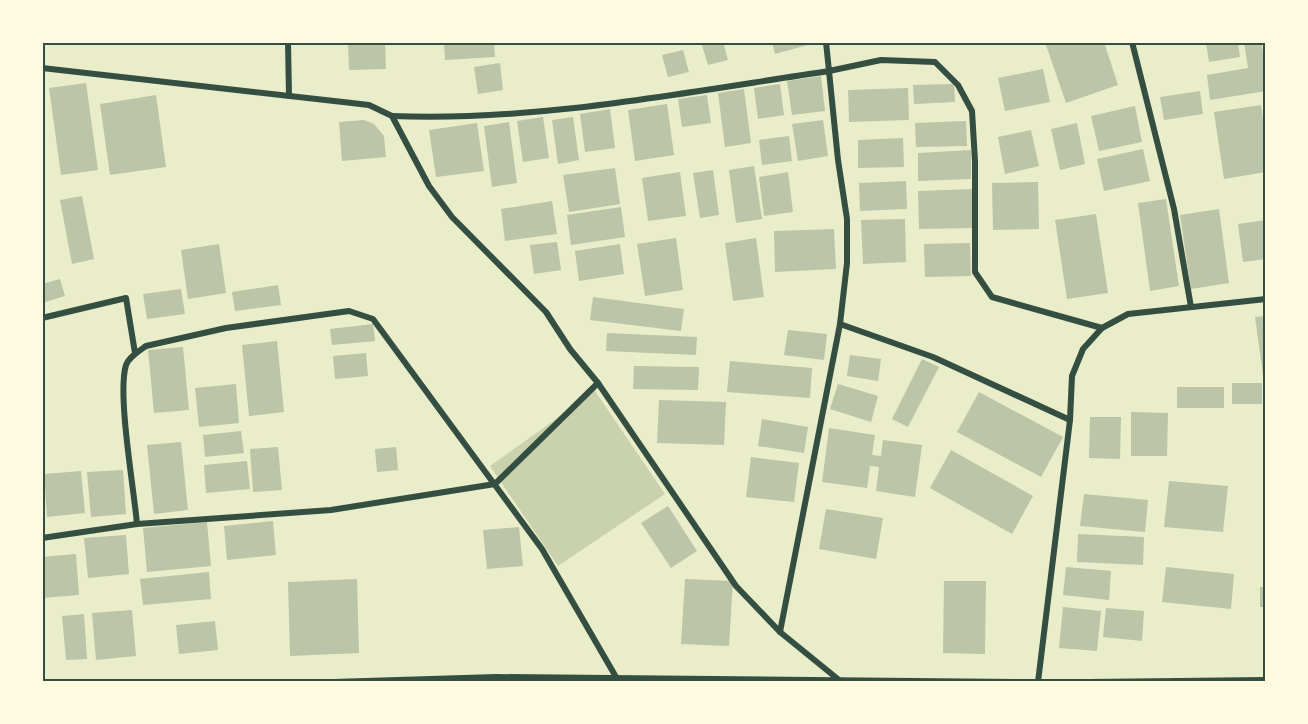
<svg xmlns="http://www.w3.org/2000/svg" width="1308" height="724" viewBox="0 0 1308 724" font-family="'Open Sans',sans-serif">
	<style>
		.green { fill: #cad2ad }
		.building { fill: #bcc5a7 }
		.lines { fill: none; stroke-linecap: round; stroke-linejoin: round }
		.minor { stroke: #344e41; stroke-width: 6 }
		.neatline { fill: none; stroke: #344e41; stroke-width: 2 }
	</style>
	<rect width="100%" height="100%" fill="#e9edc9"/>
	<!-- green -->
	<path class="green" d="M595,391L665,494L558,566L490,466Z"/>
	<!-- building -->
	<g class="building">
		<path d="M348,42H385L386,69L349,70Z"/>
		<path d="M444,42H494L495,57L445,60Z"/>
		<path d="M701,42H723L728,60L708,65Z"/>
		<path d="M772,42H815V43L775,54Z"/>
		<path d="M1045,42H1104L1118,85L1066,103Z"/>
		<path d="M1206,42H1238L1240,57L1209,62Z"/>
		<path d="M1244,42H1261L1266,66V91L1210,100L1207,75L1248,68Z"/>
		<path d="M683,50L689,72L668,77L662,55Z"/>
		<path d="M500,63L503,90L478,94L474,67Z"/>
		<path d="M1043,69L1050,102L1005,111L998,78Z"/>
		<path d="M821,76L825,111L792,115L787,81Z"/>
		<path d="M86,83L98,170L61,175L49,88Z"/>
		<path d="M780,84L784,115L758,119L754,88Z"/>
		<path d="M954,84L955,102L914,104L913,85Z"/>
		<path d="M908,88L909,120L849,122L848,90Z"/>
		<path d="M744,89L751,143L725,147L718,93Z"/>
		<path d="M1200,91L1203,114L1164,120L1160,97Z"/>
		<path d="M156,95L166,167L110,175L100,104Z"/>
		<path d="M707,95L711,123L682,127L678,99Z"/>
		<path d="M667,104L674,155L635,161L628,110Z"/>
		<path d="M1261,105L1266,138V172L1224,179L1214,112Z"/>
		<path d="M1135,106L1142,142L1099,151L1091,116Z"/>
		<path d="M610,109L615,148L585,152L580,114Z"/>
		<path d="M543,117L549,158L523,162L517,121Z"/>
		<path d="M573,117L579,160L558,164L552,120Z"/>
		<path d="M364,120L374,124L384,136L386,157L342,161L339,122Z"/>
		<path d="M823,120L828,156L798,161L792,124Z"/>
		<path d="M966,121L967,146L916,147L915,123Z"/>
		<path d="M509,122L517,183L492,187L484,126Z"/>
		<path d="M477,123L484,171L436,177L429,130Z"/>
		<path d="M1077,123L1085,164L1060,170L1051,129Z"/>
		<path d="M1031,130L1039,166L1005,174L998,137Z"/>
		<path d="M789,136L792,161L762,165L759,140Z"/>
		<path d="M903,138L904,167L858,168V140Z"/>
		<path d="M1143,149L1150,181L1104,191L1097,159Z"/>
		<path d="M971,150V179L918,181V153Z"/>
		<path d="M754,166L762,219L736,223L729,170Z"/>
		<path d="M615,168L620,204L569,212L563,175Z"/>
		<path d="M713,170L719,215L700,218L693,173Z"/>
		<path d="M680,172L686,216L648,221L642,178Z"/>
		<path d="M788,172L793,212L764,216L759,177Z"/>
		<path d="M906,181L907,209L860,211L859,183Z"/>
		<path d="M1038,182L1039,229L993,230L992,183Z"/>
		<path d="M973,189L974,228L919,229L918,191Z"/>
		<path d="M82,196L94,259L72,264L60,200Z"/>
		<path d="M1166,199L1179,286L1150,291L1138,203Z"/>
		<path d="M552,201L557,234L505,241L501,209Z"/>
		<path d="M621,207L625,237L571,245L567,215Z"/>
		<path d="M1219,209L1229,283L1191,289L1180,215Z"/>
		<path d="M1096,214L1108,293L1067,299L1055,220Z"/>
		<path d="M905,219L906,262L863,264L861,220Z"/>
		<path d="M1266,220V259L1243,262L1238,224Z"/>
		<path d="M834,229L836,269L775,272L774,231Z"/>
		<path d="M676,238L683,290L645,296L637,244Z"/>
		<path d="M756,238L764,297L733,301L725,243Z"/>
		<path d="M557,242L561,270L534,274L530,245Z"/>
		<path d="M970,243L971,276L925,277L924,244Z"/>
		<path d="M219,244L226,293L188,299L181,250Z"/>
		<path d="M620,244L624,274L579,281L575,251Z"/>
		<path d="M60,279L65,296L42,303V284Z"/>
		<path d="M278,285L281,305L235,311L232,292Z"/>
		<path d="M181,289L185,314L147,319L143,294Z"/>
		<path d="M593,297L684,309L681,331L590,320Z"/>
		<path d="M1266,316V390H1265L1255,317Z"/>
		<path d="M373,324L375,341L332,345L330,329Z"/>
		<path d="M788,330L827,334L824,360L784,355Z"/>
		<path d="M607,333L697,337L696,355L606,351Z"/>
		<path d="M277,341L284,412L249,416L242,345Z"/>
		<path d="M183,347L189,410L154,413L148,350Z"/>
		<path d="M366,353L368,376L335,379L333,356Z"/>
		<path d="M850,355L881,359L878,381L847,376Z"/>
		<path d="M922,359L939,367L908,427L892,419Z"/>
		<path d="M730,361L812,368L810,398L727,392Z"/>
		<path d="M634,366L699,367L698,390L633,389Z"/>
		<rect x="1232" y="383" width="30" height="21"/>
		<path d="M236,384L239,423L199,427L195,388Z"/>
		<path d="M838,384L878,396L871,422L830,409Z"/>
		<rect x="1177" y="387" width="47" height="21"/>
		<path d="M979,392L1063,437L1041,477L957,432Z"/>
		<path d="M659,400L726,402L724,445L657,443Z"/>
		<path d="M1131,412L1168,413L1167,456H1131Z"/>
		<path d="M1090,417H1121L1120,459L1089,458Z"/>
		<path d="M762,419L808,427L804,453L758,446Z"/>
		<path d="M829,428L875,435L872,455L881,456L883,440L922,445L915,497L876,491L879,467L870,466L867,488L822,482Z"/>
		<path d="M241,431L244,453L205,457L203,435Z"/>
		<path d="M181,442L188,510L154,514L147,445Z"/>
		<path d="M278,447L282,490L253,492L250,449Z"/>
		<path d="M396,447L398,470L377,472L375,449Z"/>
		<path d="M951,450L1033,496L1012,534L930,488Z"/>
		<path d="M751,457L799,463L794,502L746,497Z"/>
		<path d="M247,461L250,489L206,493L204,465Z"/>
		<path d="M123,470L126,514L91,517L87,472Z"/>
		<path d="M81,471L85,513L47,517L44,474Z"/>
		<path d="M1169,481L1228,486L1223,532L1164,527Z"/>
		<path d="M1084,494L1148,500L1145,532L1080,526Z"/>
		<path d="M668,506L697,551L671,568L641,523Z"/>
		<path d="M826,509L883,518L876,559L819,549Z"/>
		<path d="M273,521L276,555L227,560L224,526Z"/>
		<path d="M207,522L211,566L147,572L143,528Z"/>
		<path d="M519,527L523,566L487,569L483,530Z"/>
		<path d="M1078,534L1144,537L1143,565L1077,562Z"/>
		<path d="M126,535L129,574L88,578L84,538Z"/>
		<path d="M76,554L79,595L42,598V557Z"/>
		<path d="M1066,567L1111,571L1109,600L1063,595Z"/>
		<path d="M1166,567L1234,574L1231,609L1162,602Z"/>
		<path d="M209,572L211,599L143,605L140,579Z"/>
		<path d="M357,579L359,653L290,656L288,582Z"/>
		<path d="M685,579L733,581L729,646L681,644Z"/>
		<path d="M944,581H986L985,654L943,653Z"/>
		<rect x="1260" y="587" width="6" height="20"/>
		<path d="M1063,607L1101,611L1097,651L1059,648Z"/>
		<path d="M1106,608L1144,611L1142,641L1103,637Z"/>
		<path d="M132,610L136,656L96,660L92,613Z"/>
		<path d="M84,614L87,659L66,660L62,616Z"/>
		<path d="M215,621L218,650L179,654L176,625Z"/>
	</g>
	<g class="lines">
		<!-- minor -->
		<g class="minor">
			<path d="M288,42L289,96"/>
			<path d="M826,42L829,71L881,60L935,62L958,85L972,111L975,161V272L992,297L1102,328"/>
			<path d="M1132,42L1174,209L1191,307"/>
			<path d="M42,68L343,102L369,105L392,116L429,186L452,217L546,312L570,349L598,383L736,586L780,632L839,680"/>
			<path d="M392,116C535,122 687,92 829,71L838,160L847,219V263L840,324L780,632"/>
			<path d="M42,318L126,298L135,353"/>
			<path d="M840,324L933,357L1070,420"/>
			<path d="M137,524C134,489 117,394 126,365C129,357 139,351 146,346L226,328L349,311L373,319L542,549L616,677"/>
			<path d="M42,538L137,524L331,510L495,484L598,383"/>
			<path d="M333,682L496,677L1015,682"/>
			<path d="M1038,682L1070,420L1072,376L1083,349L1102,328L1128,314L1266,299"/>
			<path d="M1089,682L1266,680"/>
		</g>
	</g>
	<!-- border -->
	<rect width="1308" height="724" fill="none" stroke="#fefae0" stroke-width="87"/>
	<rect x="44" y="44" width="1220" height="636" class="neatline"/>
</svg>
